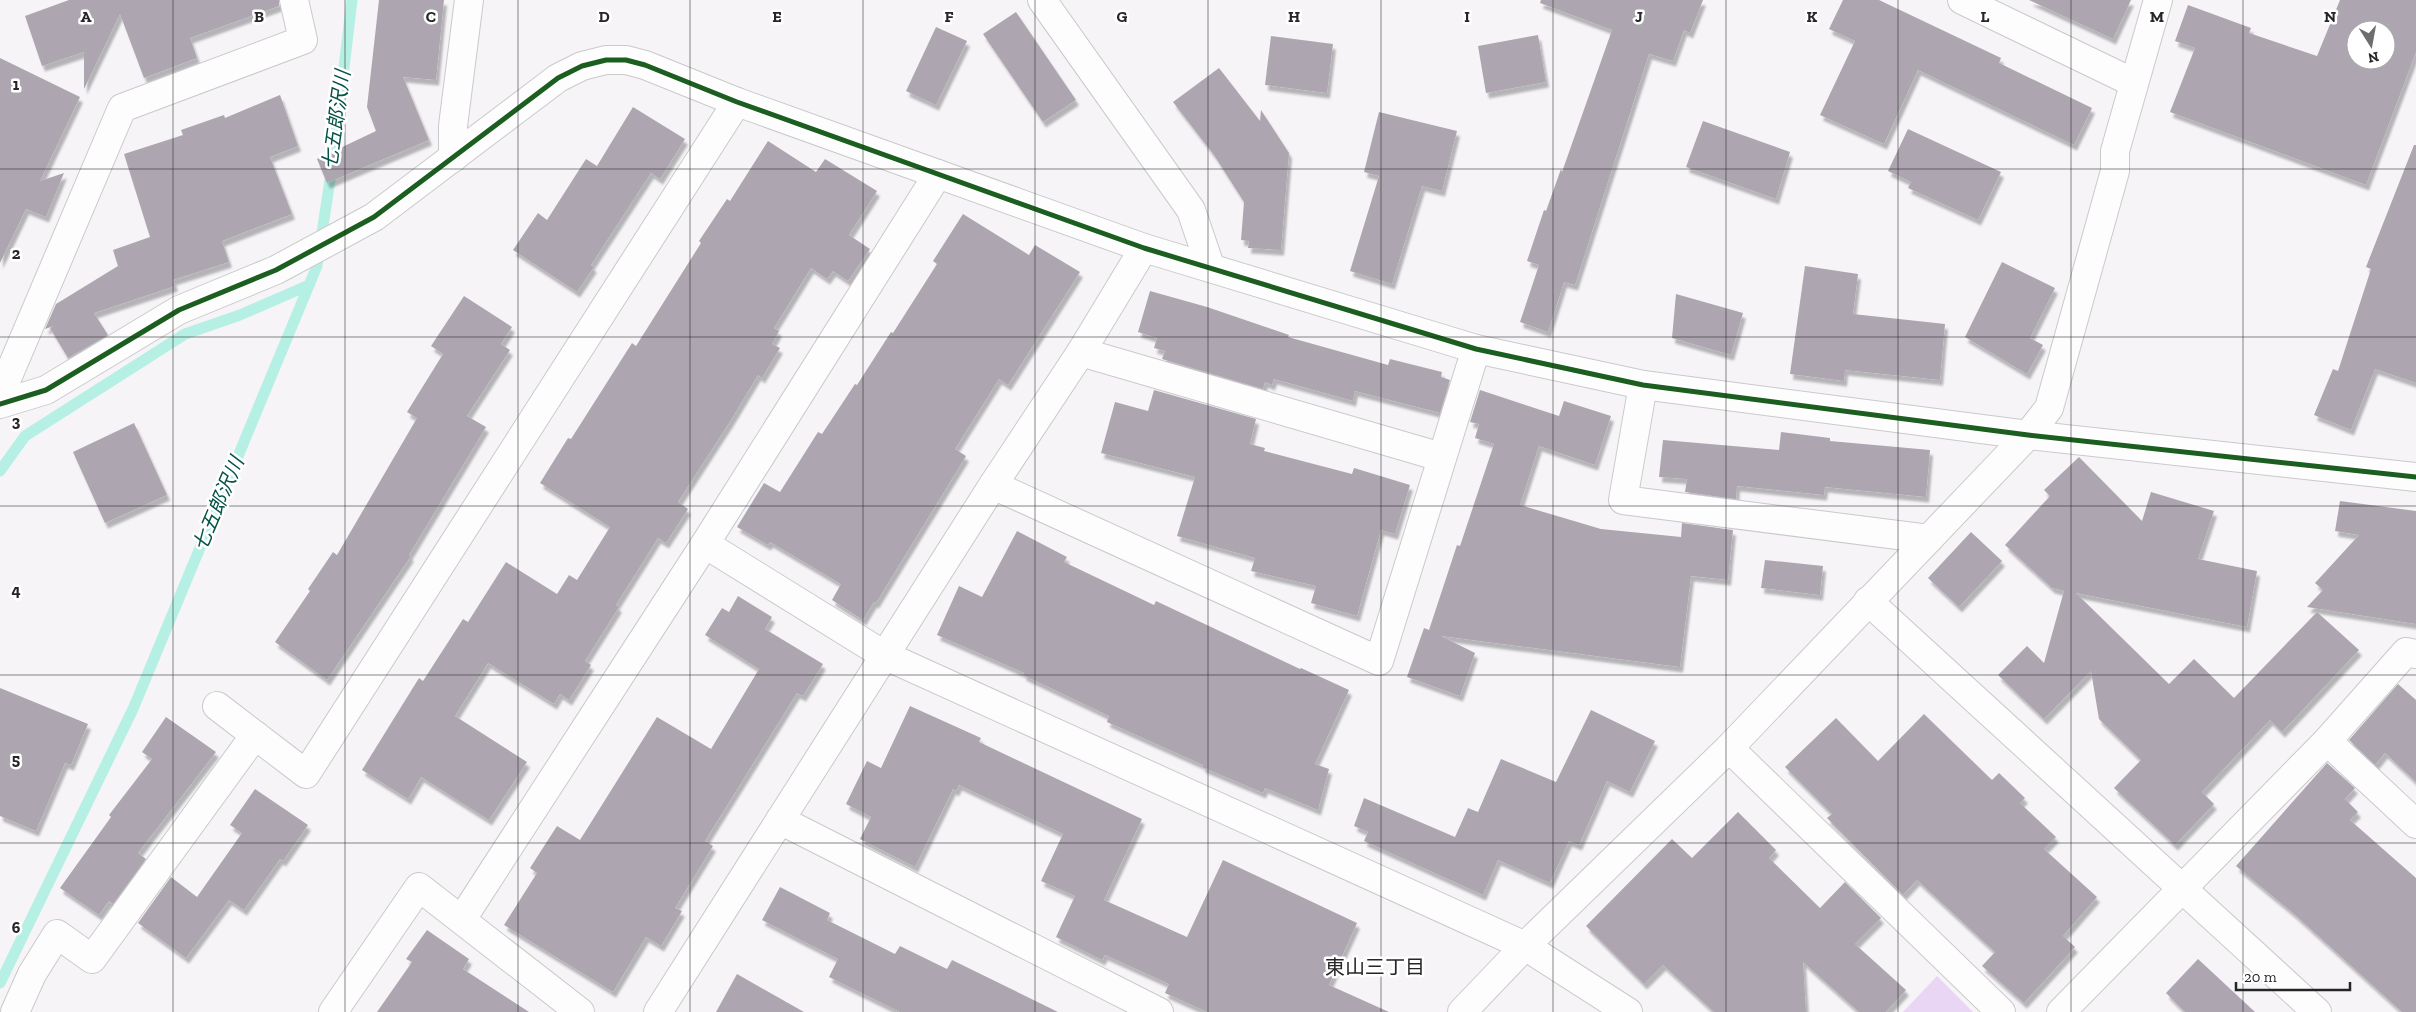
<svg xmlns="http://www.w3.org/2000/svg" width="2416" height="1012" viewBox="0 0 2416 1012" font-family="'Zilla Slab','Noto Sans JP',serif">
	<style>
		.green { fill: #e8d6f4 }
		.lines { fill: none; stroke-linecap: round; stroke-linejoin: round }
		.stream { stroke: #b6f0e5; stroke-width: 11 }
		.building { fill: #ada6b1; fill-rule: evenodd; filter: url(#shadow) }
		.minor-casing { stroke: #cac9cb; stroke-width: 30 }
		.minor { stroke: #fefdfe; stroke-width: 28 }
		.cycleway-casing { stroke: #fff; stroke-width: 8 }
		.cycleway { stroke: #1b5e20; stroke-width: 5 }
		.grid { fill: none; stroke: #262527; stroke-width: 1; stroke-opacity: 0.55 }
		.labels { text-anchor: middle; stroke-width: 5; stroke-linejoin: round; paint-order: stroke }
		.water-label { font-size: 20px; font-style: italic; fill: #065348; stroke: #fff }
		.neighbourhood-label { font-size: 20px; fill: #262527; stroke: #fff }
		.grid-label { font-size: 16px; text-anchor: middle; font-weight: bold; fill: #262527; stroke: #fff; stroke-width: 5; stroke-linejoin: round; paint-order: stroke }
	</style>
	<defs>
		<filter id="shadow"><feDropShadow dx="3" dy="5.5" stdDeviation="1" flood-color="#0004"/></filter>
	</defs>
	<rect width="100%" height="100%" fill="#f6f4f7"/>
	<!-- green -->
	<path class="green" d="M1937,976L1973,1012H1903Z"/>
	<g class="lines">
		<!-- stream -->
		<g class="stream">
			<path d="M0,471L25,436L185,334L240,315L309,285"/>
			<path d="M0,983L133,709L317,266L333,160L352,0"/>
		</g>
	</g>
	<!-- building -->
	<g class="building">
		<path d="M69,0H279V6L190,38L197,58L144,78L120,14L84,89V52L42,66L25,16Z"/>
		<path d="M379,0H444L436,80L403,77L429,140L327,183L317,159L376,131L367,107Z"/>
		<path d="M1541,0H1703L1690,33L1684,30L1673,61L1649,54L1575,285L1564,282L1548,332L1520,322L1539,265L1527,261L1544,210L1546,211L1561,169L1562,172L1612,30L1540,3Z"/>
		<path d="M1843,0H1879L2001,58L1999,63L2092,108L2074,145L1918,70L1884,144L1820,115L1855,41L1829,29Z"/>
		<path d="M2029,0H2131L2113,39Z"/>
		<path d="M2340,0H2416V52L2366,185L2170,112L2195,48L2175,41L2188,5L2251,28L2249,33L2317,56ZM2356,30H2386V60H2356Z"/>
		<path d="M1016,12L1076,100L1043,122L983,34Z"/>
		<path d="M936,27L967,41L936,105L906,91Z"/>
		<path d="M1538,35L1546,82L1486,93L1478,46Z"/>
		<path d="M1271,36L1333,44L1327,93L1265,85Z"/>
		<path d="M0,58L80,97L40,181L64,173L46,217L26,209L0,263Z"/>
		<path d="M1219,68L1260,121L1261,110L1289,153L1281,250L1248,248L1249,241L1241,240L1244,202L1214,155L1173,102Z"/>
		<path d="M280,95L298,146L270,157L292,214L222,241L229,262L173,280L175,286L94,313L108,335L68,358L50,328L54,326L45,329L56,304L118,266L113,250L150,237L124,154L183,135L181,130L224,115L225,118Z"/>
		<path d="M633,107L685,139L660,179L651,173L591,265L594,267L577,292L513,250L538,213L547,220L586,159L597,166Z"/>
		<path d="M1379,112L1457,131L1442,191L1422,186L1392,284L1350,271L1379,176L1364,172Z"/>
		<path d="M1703,121L1790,152L1776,199L1686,167Z"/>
		<path d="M1908,129L2001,172L1978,220L1908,188L1911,182L1888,171Z"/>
		<path d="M768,141L816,172L825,159L877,191L849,235L870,249L848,281L833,271L827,279L811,268L774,328L779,331L772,344L780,348L762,378L758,375L731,420L678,502L688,509L666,543L658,538L616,605L619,607L585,661L591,665L569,700L560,694L554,704L488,663L455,716L527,762L489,820L421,777L408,799L362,770L419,678L423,681L463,619L468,622L506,562L557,594L569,575L577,580L610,527L540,483L568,438L571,439L632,343L636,346L701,243L699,241L727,199L730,201Z"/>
		<path d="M2414,145H2416V383L2375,369L2351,430L2314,415L2333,369L2338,371L2371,269L2366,267Z"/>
		<path d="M963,214L1029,255L1035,245L1080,272L1008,385L999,379L955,449L966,456L876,603L874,602L863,620L832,600L841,584L770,542L768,545L737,527L764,483L780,492L818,432L822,434L855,384L857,385L891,332L893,333L937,264L933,261Z"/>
		<path d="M2002,262L2055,288L2030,338L2043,345L2027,374L1965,337Z"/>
		<path d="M1805,266L1858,274L1853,314L1945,324L1940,380L1845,370L1844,381L1790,374Z"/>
		<path d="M1150,291L1207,307L1289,335L1288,337L1388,365L1390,359L1442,372L1441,377L1450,380L1440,413L1355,391L1353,401L1274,379L1272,385L1265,382L1263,389L1162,359L1165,351L1154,348L1157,338L1138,332Z"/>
		<path d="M1676,294L1743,313L1731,355L1672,338Z"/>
		<path d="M464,296L512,327L501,344L510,350L467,416L486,427L409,555L411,556L327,680L275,642L310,591L308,589L333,552L337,555L417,418L407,412L443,354L431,346Z"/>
		<path d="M1154,390L1256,419L1250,444L1265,448L1264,451L1352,474L1354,468L1410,485L1395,534L1381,530L1357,616L1311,603L1316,586L1251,571L1255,558L1177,536L1195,477L1101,453L1115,402L1148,411Z"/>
		<path d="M1480,390L1559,416L1564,401L1611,416L1595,465L1539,446L1520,505L1601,529L1681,537L1682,523L1733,530L1728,580L1691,576L1680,667L1441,636L1475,653L1460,696L1407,677L1424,628L1429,630L1457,545L1460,546L1494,444L1475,438L1479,424L1470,422Z"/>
		<path d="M134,423L167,495L105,523L73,452Z"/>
		<path d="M1781,432L1830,438V441L1930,450L1926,497L1825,487L1824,495L1737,486L1736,499L1685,492L1687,479L1659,477L1663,440L1779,450Z"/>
		<path d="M2079,457L2142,521L2151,492L2214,511L2198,559L2257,571L2247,627L2076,593L2169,684L2194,659L2234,698L2317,612L2359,650L2282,732L2270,720L2202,792L2214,804L2175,845L2114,788L2141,760L2099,719L2091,671L2044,719L1998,675L2027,646L2044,663L2064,591L2052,588L2005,545L2050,496L2044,490Z"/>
		<path d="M2340,501L2416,511V624L2307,607L2323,590L2315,583L2359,535L2335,531Z"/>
		<path d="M1017,531L1067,557L1064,562L1154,605L1156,601L1300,669L1301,668L1349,690L1315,764L1329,769L1318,810L1265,788L1263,793L1202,767L1203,765L1107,722L1109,716L1023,675L1024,673L937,635L959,586L982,597Z"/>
		<path d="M1971,532L2002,561L1959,607L1928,578Z"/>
		<path d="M1765,560L1823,566L1820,595L1761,588Z"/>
		<path d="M738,596L772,617L765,629L823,664L803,696L797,693L705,841L713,846L675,908L682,911L661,946L646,937L613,992L504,925L537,873L530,868L557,826L580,840L657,717L711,749L759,669L705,635L722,608L729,612Z"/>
		<path d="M2398,684L2416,700V782L2385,753L2375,765L2349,740Z"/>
		<path d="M0,688L88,724L71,765L65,763L36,831L0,816Z"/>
		<path d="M910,706L981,738L979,742L1142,819L1104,900L1187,937L1223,860L1357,923L1329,985L1389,1012H1207L1165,993L1169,984L1105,955L1102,960L1056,937L1075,896L1041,881L1063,834L959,785L956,791L953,789L915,867L860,839L871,817L846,804L867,761L881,768Z"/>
		<path d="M1591,710L1655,741L1630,792L1607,781L1579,845L1569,841L1550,883L1498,860L1483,895L1364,841L1368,832L1354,826L1364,798L1455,837L1468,808L1478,812L1501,759L1556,782Z"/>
		<path d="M1924,714L1992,780L1999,773L2025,798L2020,803L2056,837L2044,849L2097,897L2063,936L2075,947L2024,1003L1982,966L1995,952L1917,880L1903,895L1827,818L1832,814L1785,767L1836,718L1878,761Z"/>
		<path d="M166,717L216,752L138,853L146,859L113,904L109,901L99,915L60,888L111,817L109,815L152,759L142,752Z"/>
		<path d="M2327,763L2355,788L2345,799L2358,812L2350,820L2416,878V1012H2402L2293,913L2236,866Z"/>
		<path d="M255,789L308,825L283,861L280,859L244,910L229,900L186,958L138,923L171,877L197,897L242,833L230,825Z"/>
		<path d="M1738,812L1776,850L1769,858L1820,908L1845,882L1881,918L1855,944L1906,990L1886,1012H1859L1803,962L1806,1012H1714L1663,965L1644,984L1586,926L1672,839L1692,858Z"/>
		<path d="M780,887L830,913L827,920L895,954L900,946L947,969L952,960L1058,1012H900L829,977L838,959L762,920Z"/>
		<path d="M427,930L469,959L463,969L529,1012H377L412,962L406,959Z"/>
		<path d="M2198,959L2255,1012H2185L2166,993Z"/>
		<path d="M737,974L804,1012H716Z"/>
	</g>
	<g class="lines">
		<defs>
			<g id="minor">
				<path d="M1042,0L1191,210L1210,266"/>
				<path d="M1962,0L2134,83"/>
				<path d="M453,158V126L469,0"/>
				<path d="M1081,352L1441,457"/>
				<path d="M1643,385L1623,500L1929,539"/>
				<path d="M0,395L122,108L303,40L294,0"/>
				<path d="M0,404L46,390L179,310L276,270L374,217L558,78L582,66L606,60H626L645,65L737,102L1144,248L1476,349L1643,385L2028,435L2416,477"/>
				<path d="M993,485L1379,661L1476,349"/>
				<path d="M705,544L884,655L1525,946L1628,1012"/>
				<path d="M1868,601L2317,1012"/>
				<path d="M217,706L306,774L737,102"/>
				<path d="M2327,741L2416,824"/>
				<path d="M1729,748L2001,1012"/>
				<path d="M780,820L1159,1012"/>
				<path d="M462,919L705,544L938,174"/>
				<path d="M15,1012L32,974L57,934L92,959L255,735"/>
				<path d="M333,1012L419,887L580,1012"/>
				<path d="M658,1012L993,485L1081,352L1144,248"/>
				<path d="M1462,1012L1525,946L1729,748L2028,435L2049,408L2115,171V151L2158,0"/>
				<path d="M2061,1012L2327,741L2406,652L2416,654"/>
			</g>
		</defs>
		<!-- minor casing -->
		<use href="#minor" class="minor-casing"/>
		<!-- minor -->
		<use href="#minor" class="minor"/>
		<defs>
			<path id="cycleway" d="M0,404L46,390L179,310L276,270L374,217L558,78L582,66L606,60H626L645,65L737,102L1144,248L1476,349L1643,385L2028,435L2416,477"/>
		</defs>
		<!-- cycleway casing -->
		<use href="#cycleway" class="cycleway-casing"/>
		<!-- cycleway -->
		<use href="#cycleway" class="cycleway"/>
	</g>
	<!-- grid -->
	<path class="grid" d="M173,0V1012M345,0V1012M518,0V1012M690,0V1012M863,0V1012M1035,0V1012M1208,0V1012M1381,0V1012M1553,0V1012M1726,0V1012M1898,0V1012M2071,0V1012M2243,0V1012M0,169H2416M0,337H2416M0,506H2416M0,675H2416M0,843H2416"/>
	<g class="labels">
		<!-- water labels -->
		<g class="water-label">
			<text transform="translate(336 120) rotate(-82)" y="7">七五郎沢川</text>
			<text transform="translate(218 504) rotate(-67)" y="7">七五郎沢川</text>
		</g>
		<!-- neighbourhood labels -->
		<g class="neighbourhood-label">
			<text x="1375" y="974">東山三丁目</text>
		</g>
	</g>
	<g class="grid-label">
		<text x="86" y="22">A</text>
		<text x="259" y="22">B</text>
		<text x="431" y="22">C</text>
		<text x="604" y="22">D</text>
		<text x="777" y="22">E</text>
		<text x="949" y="22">F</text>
		<text x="1122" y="22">G</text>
		<text x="1294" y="22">H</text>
		<text x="1467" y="22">I</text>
		<text x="1639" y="22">J</text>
		<text x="1812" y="22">K</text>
		<text x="1985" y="22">L</text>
		<text x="2157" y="22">M</text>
		<text x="2330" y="22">N</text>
		<text x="16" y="90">1</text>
		<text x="16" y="259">2</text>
		<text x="16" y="427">3</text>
		<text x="16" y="596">4</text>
		<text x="16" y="765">5</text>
		<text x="16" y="933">6</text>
	</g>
	<!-- north arrow -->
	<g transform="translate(2371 45) rotate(169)"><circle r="24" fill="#ffffff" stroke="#a8a8a9"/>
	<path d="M0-4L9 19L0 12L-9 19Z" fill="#6f6d70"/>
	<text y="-8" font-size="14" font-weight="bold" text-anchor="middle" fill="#262527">N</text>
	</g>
	<!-- scale -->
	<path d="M2236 982v8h114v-8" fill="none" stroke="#262527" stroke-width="2.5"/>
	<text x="2244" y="982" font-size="15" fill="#262527" stroke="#ffffff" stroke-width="4" paint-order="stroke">20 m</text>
</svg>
